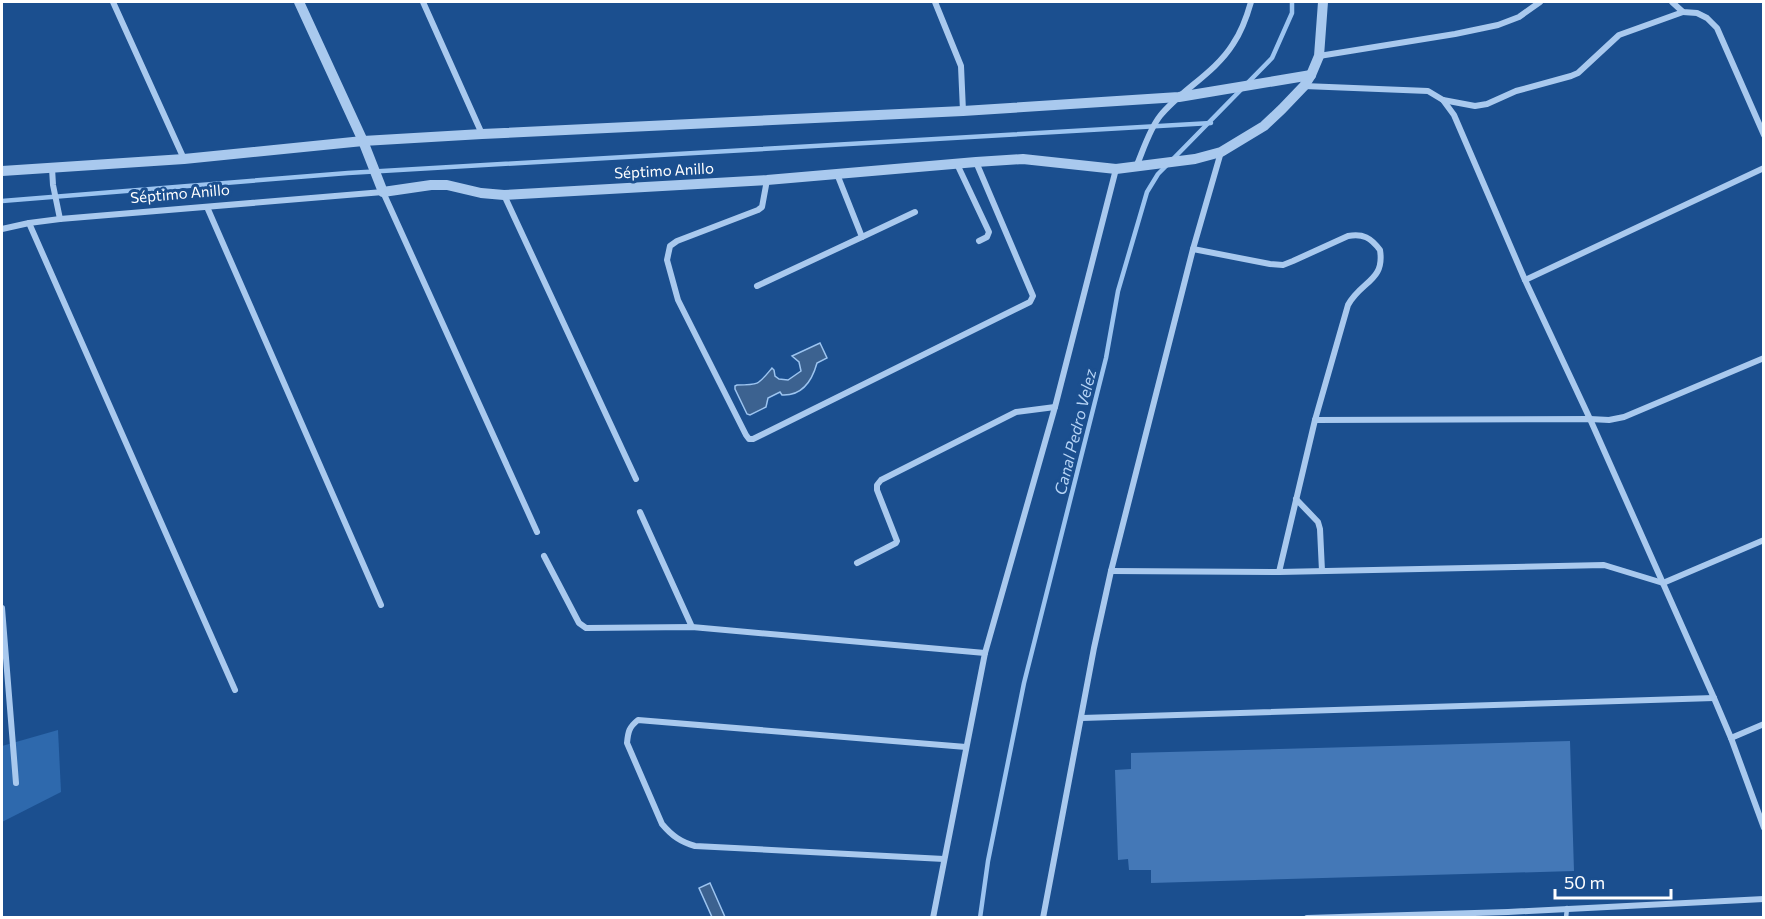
<svg xmlns="http://www.w3.org/2000/svg" width="1765" height="919" viewBox="0 0 1765 919" font-family="Commissioner,sans-serif">
	<style>
		.green { fill: #2e69ad }
		.water { fill: #3c6290; stroke: #9cc4f0; stroke-width: 1.5 }
		.lines { fill: none; stroke-linecap: round; stroke-linejoin: round }
		.stream { stroke: #9cc4f0; stroke-width: 4.5 }
		.building { fill: #4478b7 }
		.service { stroke: #a9c9ee; stroke-width: 4.5 }
		.minor { stroke: #a9c9ee; stroke-width: 6 }
		.tertiary { stroke: #a9c9ee; stroke-width: 10 }
		.labels { text-anchor: middle; stroke-width: 6; stroke-linejoin: round; paint-order: stroke }
		.street-label { font-size: 15px; fill: #fff; stroke: #1b4f8f }
		.water-label { font-size: 16px; font-style: italic; fill: #b5d3f5; stroke: #1b4f8f }
	</style>
	<rect width="100%" height="100%" fill="#1b4f8f"/>
	<!-- green -->
	<path class="green" d="M58,730L61,792L2,822V746Z"/>
	<!-- water -->
	<g class="water">
		<path d="M820,343L827,358L817,363C812,381 802,396 782,395L780,392L768,398L766,407L750,415L747,414L735,389V386L737,385C759,385 758,385 772,368L774,370L775,376L779,379L788,380L801,371L799,362L792,356Z"/>
		<path d="M710,883L725,917H712L699,888Z"/>
	</g>
	<g class="lines">
		<!-- stream -->
		<g class="stream">
			<path d="M1174,158L1272,58L1292,13V2"/>
			<path d="M2,201L348,173L1211,123"/>
			<path d="M980,918L988,861L1024,683L1106,358L1118,291L1147,192L1158,174L1168,164"/>
		</g>
	</g>
	<!-- building -->
	<path class="building" d="M1570,741L1574,871L1151,883V870H1129L1128,859L1118,860L1115,770L1131,769V753Z"/>
	<g class="lines">
		<!-- service -->
		<path class="service" d="M1566,918L1567,908"/>
		<!-- minor -->
		<g class="minor">
			<path d="M113,2L184,159"/>
			<path d="M423,2L482,134"/>
			<path d="M935,2L961,66L963,111"/>
			<path d="M1672,2L1683,12L1697,13L1707,18L1717,28L1764,135"/>
			<path d="M1319,56L1455,34L1498,25L1519,17L1540,2"/>
			<path d="M1304,86L1428,91L1443,100L1454,115L1525,280L1590,419L1714,698L1731,738L1764,828"/>
			<path d="M1443,100L1475,106L1487,104L1516,91L1571,76L1578,73L1619,35L1683,12"/>
			<path d="M957,164L989,232L987,237L979,241"/>
			<path d="M1136,167C1143,151 1149,130 1160,116C1181,90 1215,73 1233,44C1242,31 1247,16 1251,2"/>
			<path d="M52,168L53,185L60,219"/>
			<path d="M767,180L762,207L758,210L677,241L670,246L667,260L678,300L746,435L749,439H753L1030,302L1033,296L976,162"/>
			<path d="M504,195L636,479"/>
			<path d="M207,207L381,605"/>
			<path d="M29,223L235,690"/>
			<path d="M2,229L29,223L60,219L383,192L537,532"/>
			<path d="M862,237L915,212"/>
			<path d="M1193,249L1270,264L1283,265L1293,261L1348,236C1363,233 1371,238 1380,250C1385,281 1361,281 1348,305L1315,420L1279,572"/>
			<path d="M1525,280L1764,168"/>
			<path d="M757,286L862,237L837,174"/>
			<path d="M1315,420L1590,419L1609,420L1624,417L1764,358"/>
			<path d="M1296,499L1318,522L1320,529L1322,571"/>
			<path d="M640,512L692,627"/>
			<path d="M544,556L579,623L586,628L692,627L985,653"/>
			<path d="M857,563L896,543L897,541L877,490V485L881,480L1016,412L1055,407"/>
			<path d="M1111,571L1279,572L1604,565L1663,583L1764,540"/>
			<path d="M2,608L16,783"/>
			<path d="M1082,718L1714,698"/>
			<path d="M1731,738L1764,724"/>
			<path d="M944,859L695,846C681,842 672,836 662,824L627,743C628,732 629,727 638,720L966,747"/>
			<path d="M933,918L985,653L1055,407L1116,169"/>
			<path d="M1043,918L1094,648L1111,571L1193,249L1221,152"/>
			<path d="M1307,918L1508,912L1764,899"/>
		</g>
		<!-- tertiary -->
		<g class="tertiary">
			<path d="M299,2L363,141L383,192L431,185H447L481,193L504,195L767,180L976,162L1023,159L1116,169L1195,159L1221,152L1264,126L1282,109L1304,86L1311,75L1319,56L1323,2"/>
			<path d="M2,171L184,159L363,141L482,134L963,111L1179,97L1311,75"/>
		</g>
	</g>
	<g class="labels">
		<!-- street labels -->
		<g class="street-label">
			<text transform="translate(664 171) rotate(-3)" y="5">Séptimo Anillo</text>
			<text transform="translate(180 194) rotate(-5)" y="5">Séptimo Anillo</text>
		</g>
		<!-- water labels -->
		<g class="water-label">
			<text transform="translate(1075 432) rotate(-76)" y="6">Canal Pedro Velez</text>
		</g>
	</g>
	<!-- border -->
	<rect width="1765" height="919" fill="none" stroke="#ffffff" stroke-width="6"/>
	<!-- scale -->
	<path d="M1555 889v9h116v-9" fill="none" stroke="#ffffff" stroke-width="3"/>
	<text x="1564" y="889" font-size="18" fill="#ffffff" stroke="#1b4f8f" stroke-width="4.5" paint-order="stroke">50 m</text>
</svg>
